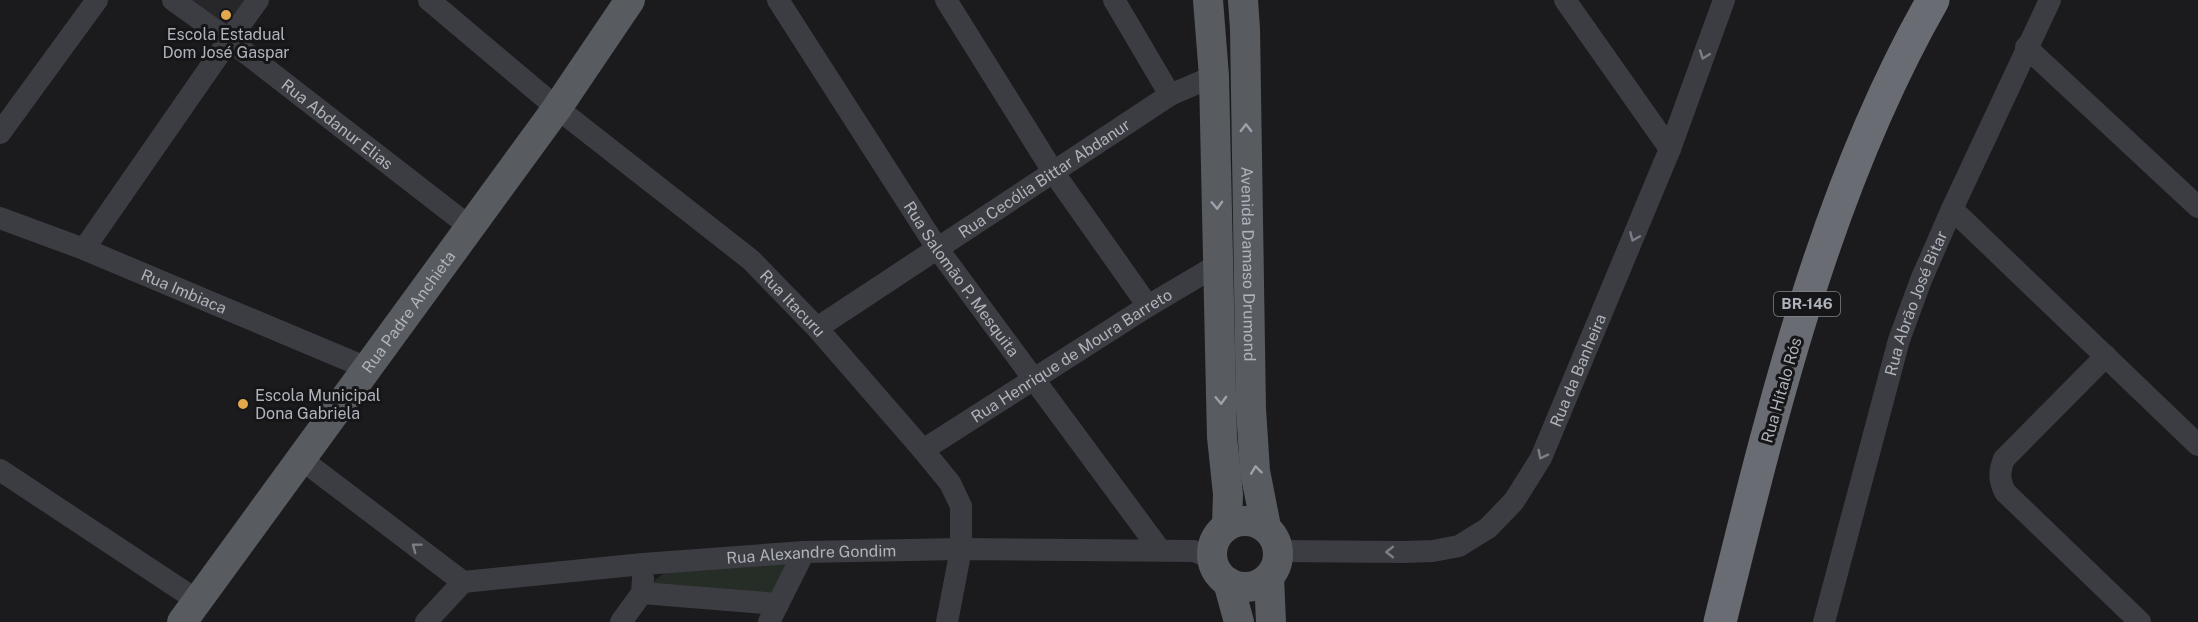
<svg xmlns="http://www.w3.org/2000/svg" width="2198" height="622" viewBox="0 0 2198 622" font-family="'Public Sans',sans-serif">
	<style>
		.built { fill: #27272a }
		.green { fill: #252d26 }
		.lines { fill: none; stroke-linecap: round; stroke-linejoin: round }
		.minor { stroke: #3c3d42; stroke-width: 22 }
		.major { stroke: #585b60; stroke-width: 30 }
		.highway { stroke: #696c72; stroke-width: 33 }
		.oneway { stroke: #7b7e85 }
		.oneway2 { stroke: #9ea1a9 }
		.poi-dot { fill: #e4a74c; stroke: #161618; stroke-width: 2 }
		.labels { text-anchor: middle; stroke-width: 6; stroke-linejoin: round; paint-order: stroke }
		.shield { fill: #161618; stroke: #81848a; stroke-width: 1.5 }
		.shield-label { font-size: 15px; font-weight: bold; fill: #afb3bb }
		.poi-label { font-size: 16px; fill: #afb3bb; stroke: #161618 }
		.street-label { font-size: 16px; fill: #afb3bb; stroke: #161618 }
	</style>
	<rect width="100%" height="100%" fill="#1b1b1d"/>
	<!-- built -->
	<path class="built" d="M188,0H254L231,31Z"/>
	<!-- green -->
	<path class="green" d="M787,564L773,596L650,584L667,571Z"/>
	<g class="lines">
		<!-- minor -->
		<g class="minor">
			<path id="s1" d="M173,0L229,40L470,227"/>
			<path id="s2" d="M429,0L557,108L751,260L817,328L923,450L950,483L961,506V549L947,622"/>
			<path id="s3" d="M778,0L937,248L1160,550"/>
			<path d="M946,0L1054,173L1148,306"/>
			<path d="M1114,0L1170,95"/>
			<path d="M1565,0L1670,149"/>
			<path d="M2026,47L2198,207"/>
			<path d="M0,133L97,0"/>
			<path d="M1952,209L2198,445"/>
			<path id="s4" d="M0,218L84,249L367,368"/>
			<path d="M84,249L229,40L258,0"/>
			<path id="s5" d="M817,328L1170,95L1214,76"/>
			<path d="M2106,356L2004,459C1999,472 1999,480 2005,492L2140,622"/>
			<path id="s6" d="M923,450L1148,306L1219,264"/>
			<path d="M301,459L463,582"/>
			<path d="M0,470L198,601"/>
			<path id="s7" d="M1279,551L1403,552L1433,551L1459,546L1488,528L1514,501L1541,458L1670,149L1724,0"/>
			<path d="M642,593L778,604"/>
			<path id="s8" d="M426,622L463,582L643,564L804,552L961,549L1194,551L1212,558"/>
			<path d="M621,622L642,593L643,578"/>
			<path d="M769,622L804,552"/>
			<path id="s9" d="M1824,622L1899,340L1921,280L1952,209L2050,0"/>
		</g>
		<!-- major -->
		<g class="major">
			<path d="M1208,0L1214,76L1221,394L1222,437L1228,494L1227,525"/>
			<path id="s10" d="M1243,0L1245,29L1251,409L1255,471L1266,527"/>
			<circle cx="1245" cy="554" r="33"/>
			<path d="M1269,577L1271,622"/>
			<path d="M1228,582L1239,622"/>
			<path id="s11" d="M182,622L557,108L630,0"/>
		</g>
		<!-- highway -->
		<path class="highway" d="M1720,622C1772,412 1825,189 1933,0"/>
	</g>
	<!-- one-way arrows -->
	<defs><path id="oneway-chevron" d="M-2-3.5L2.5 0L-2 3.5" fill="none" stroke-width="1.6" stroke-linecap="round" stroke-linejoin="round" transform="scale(1.5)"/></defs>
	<g class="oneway">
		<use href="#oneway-chevron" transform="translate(1704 55) rotate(110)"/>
		<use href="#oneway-chevron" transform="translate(1634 237) rotate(113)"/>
		<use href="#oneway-chevron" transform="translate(1542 455) rotate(116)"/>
		<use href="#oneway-chevron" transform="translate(416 547) rotate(-143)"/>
		<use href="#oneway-chevron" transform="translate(1390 552) rotate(-180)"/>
	</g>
	<g class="oneway2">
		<use href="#oneway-chevron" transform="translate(1246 128) rotate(-90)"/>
		<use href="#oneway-chevron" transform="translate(1217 205) rotate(88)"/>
		<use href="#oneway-chevron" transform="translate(1221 400) rotate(88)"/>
		<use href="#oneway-chevron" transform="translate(1256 470) rotate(-97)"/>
	</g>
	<!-- markers -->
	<g class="poi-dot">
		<circle cx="226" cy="15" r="6"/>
		<circle cx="243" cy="404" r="6"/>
	</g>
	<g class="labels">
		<!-- shield labels -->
		<rect class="shield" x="1774" y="292" width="66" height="24" rx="4.5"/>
		<g class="shield-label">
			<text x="1807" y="309">BR-146</text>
		</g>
		<!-- poi labels -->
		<g class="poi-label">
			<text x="226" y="40">Escola Estadual<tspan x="226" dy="18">Dom José Gaspar</tspan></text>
			<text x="255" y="401" text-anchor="start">Escola Municipal<tspan x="255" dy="18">Dona Gabriela</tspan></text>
		</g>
		<!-- street labels -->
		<g class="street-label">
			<text dy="6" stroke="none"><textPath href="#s1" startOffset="206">Rua Abdanur Elias</textPath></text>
			<text dy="6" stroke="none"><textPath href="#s5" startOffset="272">Rua Cecólia Bittar Abdanur</textPath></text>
			<text dy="6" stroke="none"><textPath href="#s10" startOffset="264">Avenida Damaso Drumond</textPath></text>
			<text dy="6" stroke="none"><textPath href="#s3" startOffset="334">Rua Salomão P. Mesquita</textPath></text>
			<text dy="6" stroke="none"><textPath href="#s4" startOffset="198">Rua Imbiaca</textPath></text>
			<text dy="6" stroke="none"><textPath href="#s2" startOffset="474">Rua Itacuru</textPath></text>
			<text dy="6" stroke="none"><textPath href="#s9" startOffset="332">Rua Abrão José Bitar</textPath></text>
			<text dy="6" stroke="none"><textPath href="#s11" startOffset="384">Rua Padre Anchieta</textPath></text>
			<text dy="6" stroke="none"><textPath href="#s6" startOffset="176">Rua Henrique de Moura Barreto</textPath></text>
			<text dy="6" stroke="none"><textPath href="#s7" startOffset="398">Rua da Banheira</textPath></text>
			<text transform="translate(1781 390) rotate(-74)" y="6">Rua Hítalo Rós</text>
			<text dy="6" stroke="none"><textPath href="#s8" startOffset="404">Rua Alexandre Gondim</textPath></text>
		</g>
	</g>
</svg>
